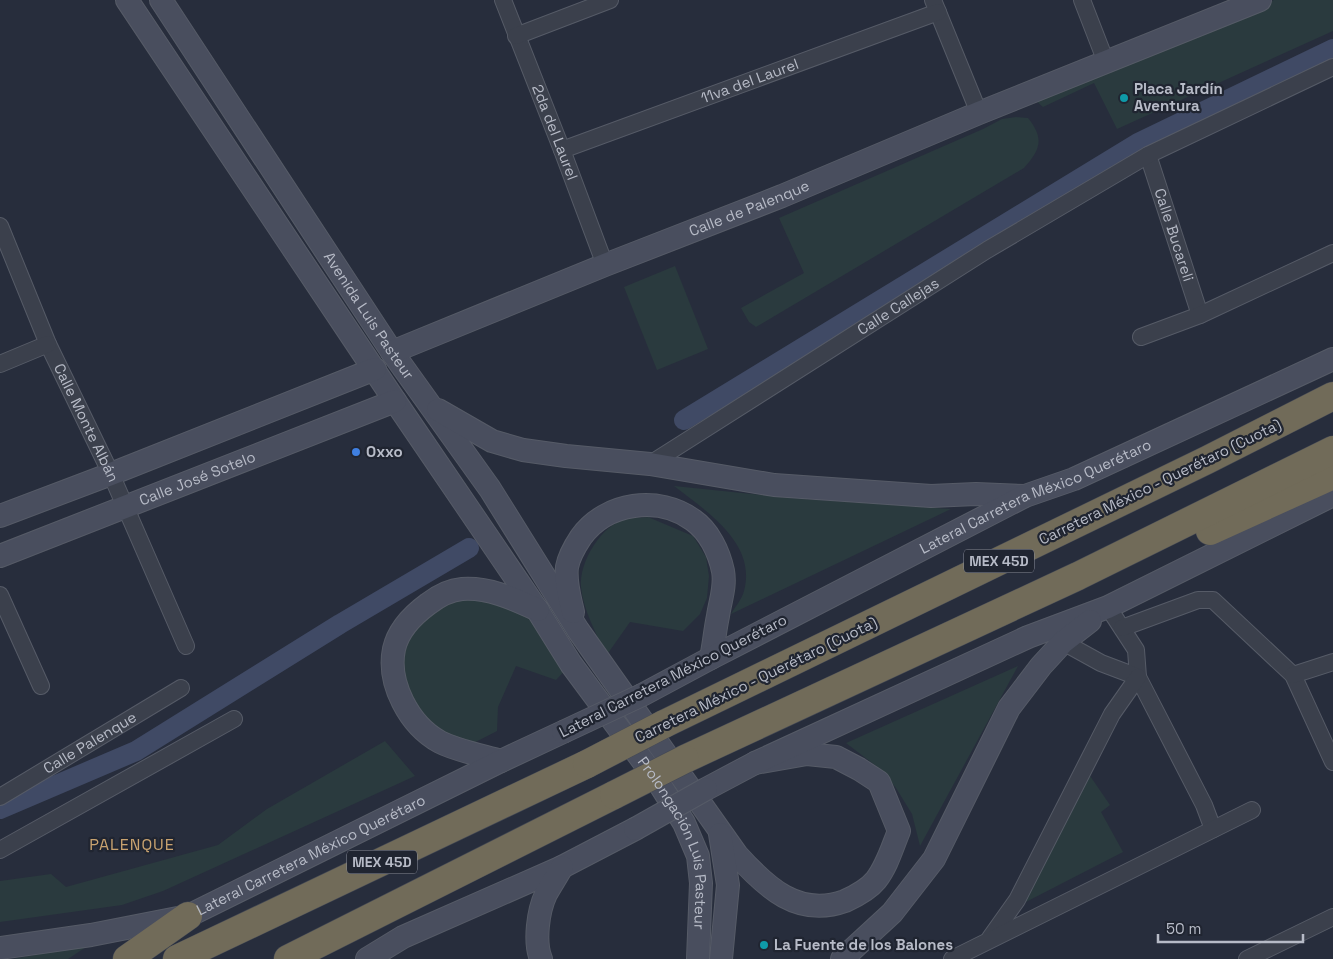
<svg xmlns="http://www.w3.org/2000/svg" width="1333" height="959" viewBox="0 0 1333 959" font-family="'Space Grotesk',sans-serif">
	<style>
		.green { fill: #2a3a3e }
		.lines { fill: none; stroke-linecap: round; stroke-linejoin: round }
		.canal { stroke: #404a65; stroke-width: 20 }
		.street-casing { stroke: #565b67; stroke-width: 18 }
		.secondary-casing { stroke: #565b67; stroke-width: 24 }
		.highway-casing { stroke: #434854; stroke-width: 29 }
		.street { stroke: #3b404c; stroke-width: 16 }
		.secondary { stroke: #494e5e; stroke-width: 22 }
		.highway { stroke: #716b59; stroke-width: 28 }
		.secondary-bridge-casing { stroke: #565b67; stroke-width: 24; stroke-linecap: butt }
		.highway-bridge-casing { stroke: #434854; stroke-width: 29; stroke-linecap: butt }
		.secondary-bridge { stroke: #494e5e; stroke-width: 22 }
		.highway-bridge { stroke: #716b59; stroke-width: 28 }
		.culture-dot { fill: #0f9aa8; stroke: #202531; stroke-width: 2 }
		.shop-dot { fill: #3f7fe0; stroke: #202531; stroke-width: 2 }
		.labels { text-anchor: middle; stroke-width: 4.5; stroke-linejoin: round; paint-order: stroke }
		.shield { fill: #202531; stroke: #8a8e9a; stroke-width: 1 }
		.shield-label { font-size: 14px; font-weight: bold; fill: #b7bbc7 }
		.street-label { font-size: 15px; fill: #b7bbc7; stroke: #202531 }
		.poi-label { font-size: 15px; font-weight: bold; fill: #b7bbc7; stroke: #202531; text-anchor: start }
		.neighbourhood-label { font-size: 16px; letter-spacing: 1px; fill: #c9a370; stroke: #202531 }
	</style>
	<rect width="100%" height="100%" fill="#272d3c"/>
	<!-- green -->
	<g class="green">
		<path d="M1274,0H1333V31L1117,129L1094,83L1043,107L1035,100Z"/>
		<path d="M1016,117L1028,118C1045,139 1040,150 1024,168L756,327L749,322L741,308L804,273L779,218L983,129L1002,119Z"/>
		<path d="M675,266L708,349L657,370L624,287Z"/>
		<path d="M674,486L790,498L951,509L731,614C735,607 742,599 744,591C757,543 706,511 674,486Z"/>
		<path d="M648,517L693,536L706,557L709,576L707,598L700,614L683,631L630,622L606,656C597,634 583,610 581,587C579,562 601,526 625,519C632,517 641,518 648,517Z"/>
		<path d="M460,589L538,611L571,664L556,680L516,666L498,707L497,731L462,749L423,729L394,648Z"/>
		<path d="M1018,666L920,846L912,814L896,788L880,769L846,743Z"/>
		<path d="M385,741L415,776L163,891L122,905L0,922V881L51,874L66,887L218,845L267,809Z"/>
		<path d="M1086,770L1110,805L1101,812L1123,852L1020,905Z"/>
		<path d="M89,945L68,959H13Z"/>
	</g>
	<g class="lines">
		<!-- canal -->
		<g class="canal">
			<path d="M684,420L1138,143L1333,49"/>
			<path d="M0,809L136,751L340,624L469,548"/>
		</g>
		<defs>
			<g id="street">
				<path id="s1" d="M503,0L562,150L605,265"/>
				<path d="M933,0L979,113"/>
				<path d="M1082,0L1106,62"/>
				<path d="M516,36L610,0"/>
				<path id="s2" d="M562,150L938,12"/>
				<path id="s3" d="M1148,155L1200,315"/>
				<path id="s4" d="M0,226L48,344L111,474L186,646"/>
				<path d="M1141,337L1200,315L1333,253"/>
				<path d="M0,364L48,344"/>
				<path id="s5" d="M650,464L987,250L1148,155L1333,67"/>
				<path d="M0,595L41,686"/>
				<path d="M1108,607L1136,650L1138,677L1204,805L1213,829"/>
				<path d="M1122,628L1198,600H1213L1293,675L1333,762"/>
				<path d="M1063,642L1101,663L1138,677"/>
				<path d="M1293,675L1333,662"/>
				<path id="s6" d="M0,797L181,688"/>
				<path d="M0,850L234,719"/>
				<path d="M990,938L1017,900L1112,714L1138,677"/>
				<path d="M952,959L1252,810"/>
				<path d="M1247,959L1333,917"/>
			</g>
			<g id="secondary">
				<path id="s7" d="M127,0L395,401L538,611L571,664L657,780L684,823L698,856L701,883L698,959"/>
				<path id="s8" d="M161,0L392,352L490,489L578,630L737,855C766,887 798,918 845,901C856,896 868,890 876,880C887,866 892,848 899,831L879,782L859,769L836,757L807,754L755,763"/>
				<path id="s9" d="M392,352L605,265L782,196L979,113L1260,0"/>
				<path d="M438,410L492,441L523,450L566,456L650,464L774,485L931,496L976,494L1024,496"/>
				<path d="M0,516L111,474L375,369"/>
				<path id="s10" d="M0,556L395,401"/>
				<path d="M573,612C570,598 565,583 567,567C569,556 575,546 581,537C606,502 659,495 693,520C709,531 719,552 723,571C726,587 720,601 718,616C715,630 714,644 711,658"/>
				<path id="s11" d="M642,695L711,658L1025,496L1074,479L1333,359"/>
				<path d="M501,761C484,756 455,750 440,742C409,725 387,683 394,649C398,631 413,615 428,604C437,597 450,590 462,589C489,587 514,599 538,610"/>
				<path d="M706,789L755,763L1028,637L1108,607L1333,495"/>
				<path d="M720,834L728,885L721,959"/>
				<path id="s12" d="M0,948L91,935L188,916L501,761L563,732"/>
				<path d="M367,959L403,937L562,867L635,829"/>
				<path d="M541,959C534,942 538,911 546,894C551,885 557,876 562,867"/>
				<path d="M842,959L892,913L934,859L1009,708L1041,666L1063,642L1090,621"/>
			</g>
			<g id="highway">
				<path d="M1210,531L1333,475"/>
				<path d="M664,724L1207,460L1333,396"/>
				<path d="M685,759L1078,576L1333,450"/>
				<path d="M127,959L188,916"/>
				<path d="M177,959L587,764"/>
				<path d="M288,959L614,795"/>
			</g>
		</defs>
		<!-- street casing -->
		<use href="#street" class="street-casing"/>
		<!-- secondary casing -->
		<use href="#secondary" class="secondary-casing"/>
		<!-- highway casing -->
		<use href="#highway" class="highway-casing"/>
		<!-- street -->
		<use href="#street" class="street"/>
		<!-- secondary -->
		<use href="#secondary" class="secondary"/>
		<!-- highway -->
		<use href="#highway" class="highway"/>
		<defs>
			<g id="secondary-bridge">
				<path d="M563,732L642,695"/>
				<path d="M635,829L706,789"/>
			</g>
			<g id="highway-bridge">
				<path d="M587,764L664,724"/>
				<path d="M614,795L685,759"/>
			</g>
		</defs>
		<!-- secondary-bridge casing -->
		<use href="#secondary-bridge" class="secondary-bridge-casing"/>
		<!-- highway-bridge casing -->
		<use href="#highway-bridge" class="highway-bridge-casing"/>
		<!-- secondary-bridge -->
		<use href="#secondary-bridge" class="secondary-bridge"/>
		<!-- highway-bridge -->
		<use href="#highway-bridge" class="highway-bridge"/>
	</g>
	<!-- markers -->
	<g class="culture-dot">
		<circle cx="1124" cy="98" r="5"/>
		<circle cx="764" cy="945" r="5"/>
	</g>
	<circle class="shop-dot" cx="356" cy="452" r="5"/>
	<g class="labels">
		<!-- shield labels -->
		<g class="shield">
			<rect x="964" y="549.5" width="70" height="23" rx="4"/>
			<rect x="347" y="850.5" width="70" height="23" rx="4"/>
		</g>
		<g class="shield-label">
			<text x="999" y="566">MEX 45D</text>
			<text x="382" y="867">MEX 45D</text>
		</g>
		<!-- street labels -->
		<g class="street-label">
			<text dy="5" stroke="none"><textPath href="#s2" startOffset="200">11va del Laurel</textPath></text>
			<text dy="5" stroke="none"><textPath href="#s1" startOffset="142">2da del Laurel</textPath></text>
			<text dy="5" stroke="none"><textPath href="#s9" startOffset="385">Calle de Palenque</textPath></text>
			<text dy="5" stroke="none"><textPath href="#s3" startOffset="84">Calle Bucareli</textPath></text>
			<text dy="5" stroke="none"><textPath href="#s5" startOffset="294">Calle Callejas</textPath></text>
			<text dy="5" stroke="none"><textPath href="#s8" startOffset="378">Avenida Luis Pasteur</textPath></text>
			<text dy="5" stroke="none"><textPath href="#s4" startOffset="215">Calle Monte Albán</textPath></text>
			<text dy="5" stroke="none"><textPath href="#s10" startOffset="212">Calle José Sotelo</textPath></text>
			<text transform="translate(1160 482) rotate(-26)" y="5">Carretera México - Querétaro (Cuota)</text>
			<text dy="5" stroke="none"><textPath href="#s11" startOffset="441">Lateral Carretera México Querétaro</textPath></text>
			<text transform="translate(673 676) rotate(-27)" y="5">Lateral Carretera México Querétaro</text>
			<text transform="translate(756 680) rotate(-26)" y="5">Carretera México - Querétaro (Cuota)</text>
			<text dy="5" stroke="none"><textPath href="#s6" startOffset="105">Calle Palenque</textPath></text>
			<text dy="5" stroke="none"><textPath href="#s7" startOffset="1010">Prolongación Luis Pasteur</textPath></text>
			<text dy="5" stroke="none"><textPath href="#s12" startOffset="328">Lateral Carretera México Querétaro</textPath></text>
		</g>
		<!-- poi labels -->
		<g class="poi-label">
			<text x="1134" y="94">Placa Jardín<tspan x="1134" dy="17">Aventura</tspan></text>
			<text x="366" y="457">Oxxo</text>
			<text x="774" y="950">La Fuente de los Balones</text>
		</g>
		<!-- neighbourhood labels -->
		<g class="neighbourhood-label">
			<text x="132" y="850">PALENQUE</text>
		</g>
	</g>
	<!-- scale -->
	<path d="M1158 934v8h145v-8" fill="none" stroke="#b7bbc7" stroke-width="2.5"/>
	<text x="1166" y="934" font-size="15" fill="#b7bbc7" stroke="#202531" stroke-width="4" paint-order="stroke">50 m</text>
</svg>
